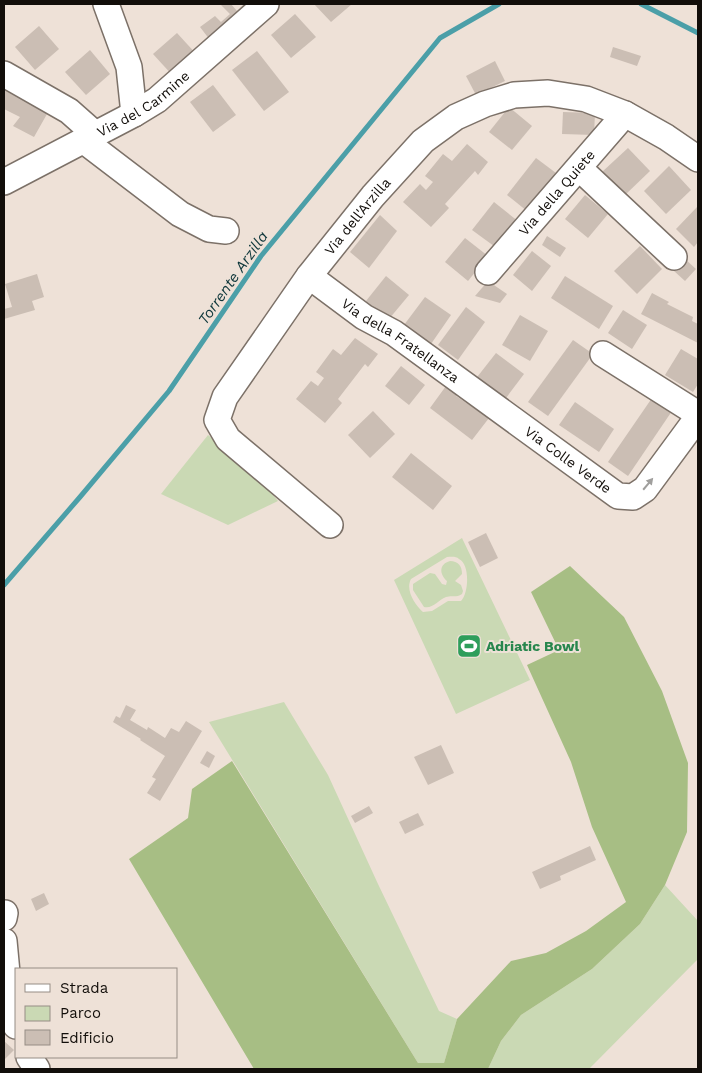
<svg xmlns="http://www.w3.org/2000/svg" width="702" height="1073" viewBox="0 0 702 1073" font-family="'Work Sans',sans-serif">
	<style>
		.green { fill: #cad9b4; fill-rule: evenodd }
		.forest { fill: #a7be84 }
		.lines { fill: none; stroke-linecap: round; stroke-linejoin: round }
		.stream { stroke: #4b9fa8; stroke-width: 5 }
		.building { fill: #cbbeb4 }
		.minor-casing { stroke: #7c7168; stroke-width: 28 }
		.minor { stroke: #fff; stroke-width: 25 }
		.oneway { fill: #a09f9d }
		.labels { text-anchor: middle; stroke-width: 4; stroke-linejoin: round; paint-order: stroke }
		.street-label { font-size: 14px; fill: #120e0a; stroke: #eee1d7 }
		.leisure-label { font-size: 14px; font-weight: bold; fill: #27864d; stroke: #eee1d7; text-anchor: start }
		.water-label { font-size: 15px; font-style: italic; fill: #0d363a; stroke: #eee1d7 }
	</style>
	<rect width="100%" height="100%" fill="#eee1d7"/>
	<!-- green -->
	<g class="green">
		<path d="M208,435L259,479L278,501L228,525L161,494Z"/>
		<path d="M462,538L530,680L456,714L394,580ZM447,557C451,557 456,556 459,559C470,564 469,593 461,601H448L432,611L423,612C415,605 405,590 411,579Z"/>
		<path d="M450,561C458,561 462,566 462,574L455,581L461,585L463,591L462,594C456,598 452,595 446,597C438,600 433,609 424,607L413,590V584L430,573L435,574L442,584L446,585L447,581C439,574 439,564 450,561Z"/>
		<path d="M284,702L328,775L378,884L439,1011L457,1019L444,1063H418L209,722Z"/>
		<path d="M665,885L698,921V959L589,1069H488L501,1041L521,1015L592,969L640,924Z"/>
	</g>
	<!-- forest -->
	<path class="forest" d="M570,566L624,617L662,691L688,763L687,832L665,885L640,924L592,969L521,1015L501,1041L488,1069H254L129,859L188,818L192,789L232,761L418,1063H444L457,1019L511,961L546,953L586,931L626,902L592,827L571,762L527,665L559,650L531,592Z"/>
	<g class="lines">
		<!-- stream -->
		<g class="stream">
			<path d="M641,4L698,33"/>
			<path d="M4,585L80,497L169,391L261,256L440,38L499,4"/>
		</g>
	</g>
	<!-- building -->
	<g class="building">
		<path d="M223,4H231L237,11L243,5L242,4H260L213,44L200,27L215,16L221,22L230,14L221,5Z"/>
		<path d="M314,4H352L331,22Z"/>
		<path d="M295,14L316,37L291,58L271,35Z"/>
		<path d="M39,26L59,49L35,70L15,47Z"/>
		<path d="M177,33L198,56L174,77L153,54Z"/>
		<path d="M613,47L641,56L637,66L610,57Z"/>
		<path d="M90,50L110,74L86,95L65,72Z"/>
		<path d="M257,51L289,92L264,111L232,70Z"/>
		<path d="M495,61L505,81L476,95L466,76Z"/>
		<path d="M213,85L236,115L213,132L190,102Z"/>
		<path d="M4,87L47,114L34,137L13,126L20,117L4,109Z"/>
		<path d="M509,107L532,126L512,150L489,132Z"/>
		<path d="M563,112L595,113L594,135L562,134Z"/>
		<path d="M467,144L488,162L478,175L475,171L445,204L449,208L431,227L403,202L420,184L426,190L433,182L425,176L443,154L452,161Z"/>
		<path d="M628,148L650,171L625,195L602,172Z"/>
		<path d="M536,158L556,173L527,211L507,195Z"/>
		<path d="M669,166L691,190L666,214L644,191Z"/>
		<path d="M585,195L608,214L588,238L565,219Z"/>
		<path d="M494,202L519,222L498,249L472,230Z"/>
		<path d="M698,206V242L694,247L676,229Z"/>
		<path d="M380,215L397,231L369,268L350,252Z"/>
		<path d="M547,236L566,248L560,257L542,245Z"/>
		<path d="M465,238L488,256L468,281L445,262Z"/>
		<path d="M640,246L662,269L637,294L614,271Z"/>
		<path d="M532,251L551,266L532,291L513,275Z"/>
		<path d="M685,259L696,269L685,281L674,271Z"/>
		<path d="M37,274L44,297L32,301L35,310L4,319V309L12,307L5,284Z"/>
		<path d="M386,276L409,295L389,319L366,301Z"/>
		<path d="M565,276L613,306L599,329L551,298Z"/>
		<path d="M488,281L507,294L500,303L475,296Z"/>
		<path d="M652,293L669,302L667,304L693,317L692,321L698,324V343L641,314Z"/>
		<path d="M425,297L451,315L431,344L404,325Z"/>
		<path d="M466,307L485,322L458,360L438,345Z"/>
		<path d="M623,310L647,325L632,349L608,333Z"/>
		<path d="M520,315L548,331L530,361L502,345Z"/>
		<path d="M355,338L378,354L368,367L365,364L338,399L342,403L325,423L296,399L311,381L318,386L324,378L316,372L333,349L341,355Z"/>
		<path d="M573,340L593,354L548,416L528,402Z"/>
		<path d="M681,349L698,359V384L693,392L665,375Z"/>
		<path d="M496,353L524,374L503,402L474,381Z"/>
		<path d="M401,366L425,385L409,405L385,386Z"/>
		<path d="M446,386L457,394L456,396L489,418L472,440L430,408Z"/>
		<path d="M652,398L672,411L628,476L608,462Z"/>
		<path d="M575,402L614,429L599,452L559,425Z"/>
		<path d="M373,411L395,434L370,458L348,435Z"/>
		<path d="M411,453L452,486L433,510L392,477Z"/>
		<path d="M486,533L498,558L480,567L468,542Z"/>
		<path d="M126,705L136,710L130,720L147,730L148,727L165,738L171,728L179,732L186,721L202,731L160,801L147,793L156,779L152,777L165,756L140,740L141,739L113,722L116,716L120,718Z"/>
		<path d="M441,745L454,773L428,785L414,757Z"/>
		<path d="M207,751L215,756L209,768L200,763Z"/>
		<path d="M369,806L373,813L355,823L351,816Z"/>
		<path d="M418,813L424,825L405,834L399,822Z"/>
		<path d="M590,846L596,860L560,876L561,880L540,889L532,872Z"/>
		<path d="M44,893L49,904L36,911L31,899Z"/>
		<path d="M4,1041L14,1050L4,1060Z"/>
	</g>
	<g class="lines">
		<defs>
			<g id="minor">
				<path d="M106,4L129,67L134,114"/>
				<path d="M4,74L69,111L95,134"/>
				<path d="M83,140L180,214L209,229L226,231"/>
				<path d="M579,168L674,257"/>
				<path id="s1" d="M4,182L134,114L157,100L266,4"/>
				<path id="s2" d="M488,272L625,114"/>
				<path id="s3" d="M309,276L364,317L394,333L618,496L633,497L645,489L698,417"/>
				<path d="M603,354L698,414"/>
				<path id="s4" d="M330,525L228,439L217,420L225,397L309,276L373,196L423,141L456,117L485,104L514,95L548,93L586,99L625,114L666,137L698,159"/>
				<path d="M4,918L5,913"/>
				<path d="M4,941L10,1005L16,1026"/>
				<path d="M29,1057L37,1069"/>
			</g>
		</defs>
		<!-- minor casing -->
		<use href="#minor" class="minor-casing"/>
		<!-- minor -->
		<use href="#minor" class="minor"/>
	</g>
	<!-- one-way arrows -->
	<defs><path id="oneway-solid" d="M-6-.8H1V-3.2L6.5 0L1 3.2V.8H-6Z" transform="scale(1.25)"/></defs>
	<use class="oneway" href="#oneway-solid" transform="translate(648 484) rotate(-50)"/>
	<!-- icons -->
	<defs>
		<symbol id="stadium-square" viewBox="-11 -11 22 22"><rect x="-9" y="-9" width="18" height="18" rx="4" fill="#2e9e5b" stroke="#eee1d7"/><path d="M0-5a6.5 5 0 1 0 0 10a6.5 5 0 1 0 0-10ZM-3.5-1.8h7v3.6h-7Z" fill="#fff"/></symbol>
	</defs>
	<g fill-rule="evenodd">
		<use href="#stadium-square" x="455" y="632" width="28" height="28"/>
	</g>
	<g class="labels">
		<!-- street labels -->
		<g class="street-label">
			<text dy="5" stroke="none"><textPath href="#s1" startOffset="160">Via del Carmine</textPath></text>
			<text dy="5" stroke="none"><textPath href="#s2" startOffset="105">Via della Quiete</textPath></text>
			<text dy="5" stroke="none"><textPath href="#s4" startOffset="404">Via dell'Arzilla</textPath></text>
			<text dy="5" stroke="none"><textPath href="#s3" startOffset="112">Via della Fratellanza</textPath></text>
			<text dy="5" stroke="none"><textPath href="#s3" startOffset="318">Via Colle Verde</textPath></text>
		</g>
		<!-- leisure labels -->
		<g class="leisure-label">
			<text x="486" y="651">Adriatic Bowl</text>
		</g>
		<!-- water labels -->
		<g class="water-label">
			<text transform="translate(233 278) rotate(-55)" y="5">Torrente Arzilla</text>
		</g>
	</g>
	<!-- border -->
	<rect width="702" height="1073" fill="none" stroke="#120e0a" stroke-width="10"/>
	<!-- legend -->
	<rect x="15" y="968" width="162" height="90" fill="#eee1d7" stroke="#968d85"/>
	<rect x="25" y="984" width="25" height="8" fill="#ffffff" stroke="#968d85"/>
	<text x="60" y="993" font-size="15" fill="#120e0a">Strada</text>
	<rect x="25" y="1006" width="25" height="15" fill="#cad9b4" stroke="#968d85"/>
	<text x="60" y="1018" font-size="15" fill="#120e0a">Parco</text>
	<rect x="25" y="1030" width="25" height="15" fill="#cbbeb4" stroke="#968d85"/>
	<text x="60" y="1043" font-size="15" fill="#120e0a">Edificio</text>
</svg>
